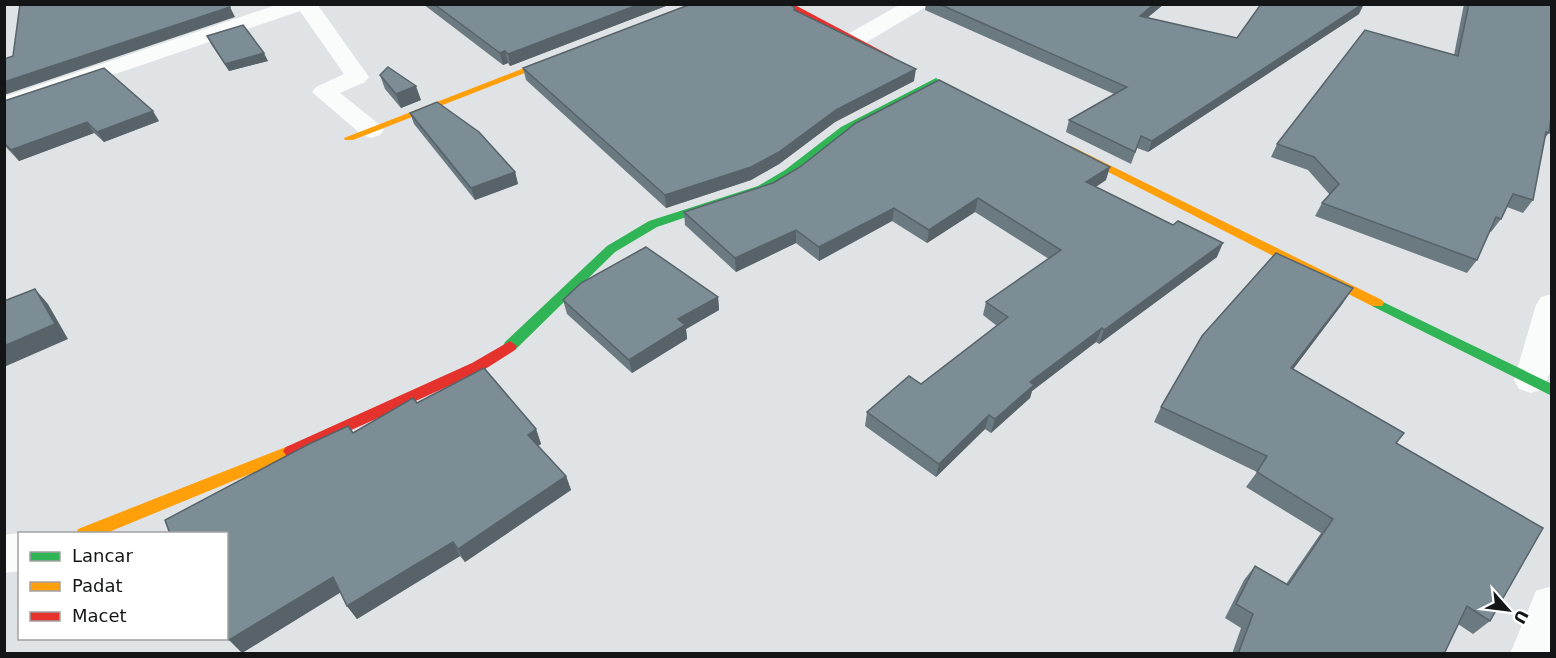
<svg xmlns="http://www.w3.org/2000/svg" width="1556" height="658" viewBox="0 0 1556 658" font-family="'DejaVu Sans',sans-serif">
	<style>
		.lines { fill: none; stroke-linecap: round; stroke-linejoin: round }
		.street { fill: #fafbfb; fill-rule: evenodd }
		.fast { fill: #30b455; fill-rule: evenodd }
		.slow { fill: #ff9f0a; fill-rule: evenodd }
		.jam { fill: #e5322d; fill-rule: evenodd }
		.wall { fill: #6b7981 }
		.shaded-wall { fill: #576369 }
		.building { fill: #7c8d96; stroke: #576369; stroke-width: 1.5 }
	</style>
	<rect width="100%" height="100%" fill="#e0e3e5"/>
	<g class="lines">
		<!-- street -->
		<g class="street">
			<path d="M279,4H317L369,77L365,82L340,93L380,125L384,130L380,135L371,138L362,135L312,92L316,87L344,74L300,11L4,112V97Z"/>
			<path d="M901,4H927L924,8L862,45L854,47L846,45L843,40L846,35Z"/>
			<path d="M1552,294V368L1543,389L1531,393L1519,389L1514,380L1536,305L1541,297Z"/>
			<path d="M20,533V571L4,573V535Z"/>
			<path d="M1552,586V654H1510L1536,591Z"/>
		</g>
		<!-- fast -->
		<g class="fast">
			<path d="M936,78L941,81L939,83L849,131L793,174L766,190L657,227L615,252L515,350H505L503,346L505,342L607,246L649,221L758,186L785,170L841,127Z"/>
			<path d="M1377,299L1552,384V396L1372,306L1370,303Z"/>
		</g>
		<!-- slow -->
		<g class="slow">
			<path d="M563,53L571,55L353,140H345L344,138Z"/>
			<path d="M1071,146L1382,300L1384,303L1382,306H1372L1067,151L1066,149Z"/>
			<path d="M291,445L296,447L299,451L296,455L104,534H76L78,529Z"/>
		</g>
		<!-- jam -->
		<g class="jam">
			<path d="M782,4H793L893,57L885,59Z"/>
			<path d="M510,341L517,346L515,350L482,371L296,455L291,457L286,455L283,451L286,447L472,363Z"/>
		</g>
	</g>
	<!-- wall -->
	<g class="wall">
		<path d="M423,4H671L510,66L508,63L503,65Z"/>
		<path d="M926,4H1164L1147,18L1237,38L1359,14L1148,152L1137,148L1131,164L1066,132L1069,120L1114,94L925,10Z"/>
		<path d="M1464,4H1551L1549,133L1544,139L1533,200L1523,213L1507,207L1501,219L1491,232L1489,231L1477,260L1467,273L1315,216L1322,203L1330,195L1308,170L1271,157L1277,144L1454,55Z"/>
		<path d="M795,8V11L914,81L835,122L779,164L751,180L666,208L526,80L523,68Z"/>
		<path d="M207,36L268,61L229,71L211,44Z"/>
		<path d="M380,75L421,100L401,108L385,89Z"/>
		<path d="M4,101L159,121L104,142L94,133L19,161L4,145Z"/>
		<path d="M410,113L515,172L518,184L475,200L414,124Z"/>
		<path d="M1106,180L1096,187L1217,257L1099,344L1096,342L1032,391L1030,398L991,433L985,429L936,477L865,426L867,412L921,384L997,326L983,315L986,302L1049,259L975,212L927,243L892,221L819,261L796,243L736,272L685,225L684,212Z"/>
		<path d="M718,297L719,310L686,329L687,339L632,373L567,314L563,300Z"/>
		<path d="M1343,303L1293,369L1396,443L1490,621L1473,634L1458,624L1444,654H1232L1241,628L1225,618L1244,580L1255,566L1286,584L1321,533L1246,487L1257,472L1154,422L1161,407Z"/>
		<path d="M417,403L536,429L541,444L538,446L566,476L571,490L465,562L460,556L357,619L347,606L340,592L242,653L353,433Z"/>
	</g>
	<!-- shaded-wall -->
	<g class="shaded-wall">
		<path d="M640,4H671L510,66L508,54Z"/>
		<path d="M1154,4H1164L1136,27L1140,16Z"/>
		<path d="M1363,4H1364L1359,14L1148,152L1152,141Z"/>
		<path d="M230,7L235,17L4,95V82Z"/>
		<path d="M505,51L508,63L503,65L500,53Z"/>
		<path d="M264,53L268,61L229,71L225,64Z"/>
		<path d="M916,69L914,81L835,122L779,164L751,180L666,208L665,195Z"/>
		<path d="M416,86L421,100L401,108L396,94Z"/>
		<path d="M153,111L159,121L104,142L97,132Z"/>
		<path d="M87,122L94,133L19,161L11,150Z"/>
		<path d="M1110,167L1106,180L1082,195L1086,182Z"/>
		<path d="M515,172L518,184L475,200L471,188Z"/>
		<path d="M978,198L975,212L927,243L929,230Z"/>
		<path d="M894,208L892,221L819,261V247Z"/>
		<path d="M796,230V243L736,272L735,258Z"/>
		<path d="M1223,243L1217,257L1099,344L1104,330Z"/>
		<path d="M1353,288L1343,303L1282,384L1291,368Z"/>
		<path d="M35,289L48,304L68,339L4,367V346Z"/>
		<path d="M718,297L719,310L686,329L687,339L632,373L629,360L678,319Z"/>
		<path d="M1102,328L1096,342L1032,391L1030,398L991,433L995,419L1030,382Z"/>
		<path d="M989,415L985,429L936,477L939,464Z"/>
		<path d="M536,429L541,444L533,449L528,435Z"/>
		<path d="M566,476L571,490L465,562L458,549Z"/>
		<path d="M453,542L460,556L357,619L347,606Z"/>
		<path d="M333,577L343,591L242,653L229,640Z"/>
	</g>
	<!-- building -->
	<g class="building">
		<path d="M20,4H228L230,7L4,82V59L13,56Z"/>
		<path d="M434,4H640L508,54L505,51L500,53Z"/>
		<path d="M691,4H789L795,8L794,10L916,69L836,110L779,152L751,167L665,195L523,68Z"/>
		<path d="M939,4H1154L1140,16L1237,38L1261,4H1363L1152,141L1141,136L1135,152L1069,120L1127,87Z"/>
		<path d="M1469,4H1551V117L1549,133L1546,132L1533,200L1513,194L1501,219L1496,217L1477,260L1322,203L1339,184L1314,157L1277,144L1365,30L1458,56Z"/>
		<path d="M243,25L264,53L225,64L207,36Z"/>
		<path d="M388,67L416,86L396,94L380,75Z"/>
		<path d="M104,68L153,111L97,132L87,122L11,150L4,143V101Z"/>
		<path d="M939,80L1110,167L1086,182L1173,225L1178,221L1223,243L1104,330L1102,328L1030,382L1034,385L995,419L989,415L939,464L867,412L909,376L921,384L1008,317L986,302L1061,250L978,198L929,230L894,208L819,247L796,230L735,258L684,212L773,183L800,167L856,123Z"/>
		<path d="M437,102L479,132L515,172L471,188L410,113Z"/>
		<path d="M646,247L718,297L678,319L685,325L629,360L563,300L581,283Z"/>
		<path d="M1276,253L1353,288L1291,368L1404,433L1396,443L1543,528L1490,621L1467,606L1444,654H1238L1253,614L1236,604L1255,566L1288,585L1333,519L1257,472L1267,456L1161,407L1202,336Z"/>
		<path d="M35,289L55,324L4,346V301Z"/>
		<path d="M484,368L536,429L528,435L566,476L458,549L453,542L347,606L333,577L229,640L226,634V534H170L165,520L309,444L348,426L353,433L413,398L417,403Z"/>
	</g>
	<!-- border -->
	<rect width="1556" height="658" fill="none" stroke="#131516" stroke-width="12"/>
	<!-- legend -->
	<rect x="18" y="532" width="210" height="108" fill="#ffffff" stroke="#a1a1a2" stroke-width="1.5"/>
	<rect x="30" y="552" width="30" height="9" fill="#30b455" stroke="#a1a1a2" stroke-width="1.5"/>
	<text x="72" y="562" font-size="18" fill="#131516">Lancar</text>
	<rect x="30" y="582" width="30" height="9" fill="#ff9f0a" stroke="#a1a1a2" stroke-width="1.5"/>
	<text x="72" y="592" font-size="18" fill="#131516">Padat</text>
	<rect x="30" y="612" width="30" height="9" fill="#e5322d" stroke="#a1a1a2" stroke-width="1.5"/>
	<text x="72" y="622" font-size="18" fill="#131516">Macet</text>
	<!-- north arrow -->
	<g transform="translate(1508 610) rotate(118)" stroke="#ffffff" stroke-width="4.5" paint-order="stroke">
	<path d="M0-4.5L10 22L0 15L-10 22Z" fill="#131516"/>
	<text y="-9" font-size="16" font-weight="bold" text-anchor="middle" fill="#131516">U</text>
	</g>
</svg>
